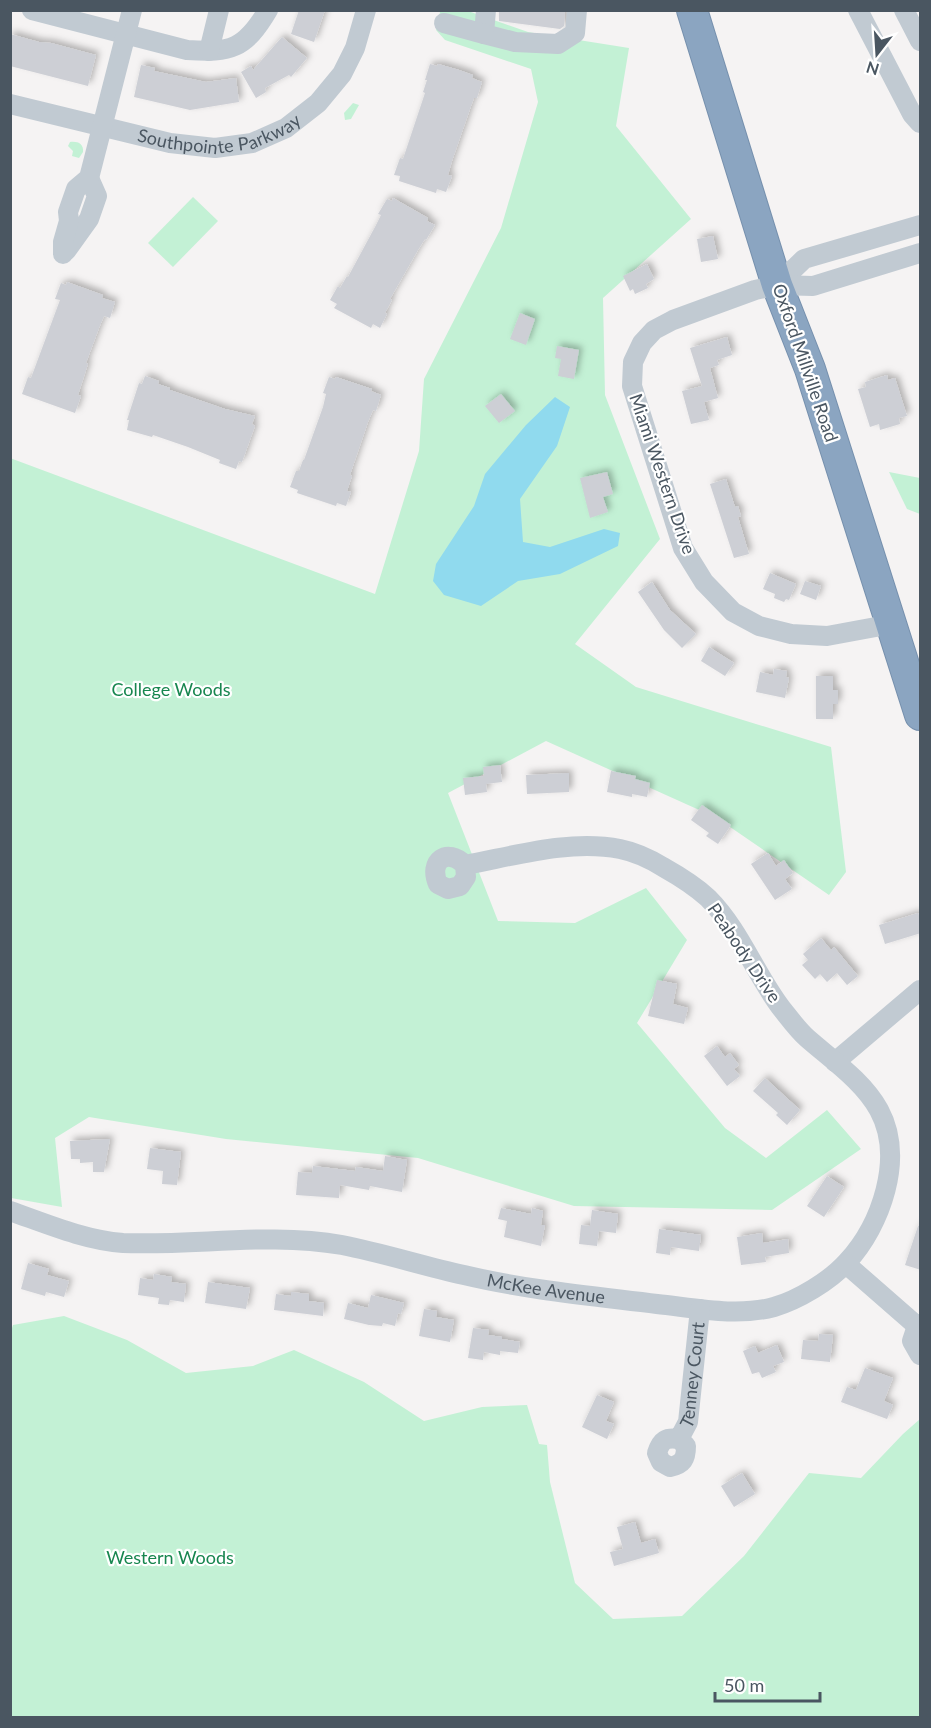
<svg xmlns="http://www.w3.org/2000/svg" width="931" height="1728" viewBox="0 0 931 1728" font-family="Lato,sans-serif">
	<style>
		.green { fill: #c3f1d5 }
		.water { fill: #90daee }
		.building { fill: #cdcfd5; filter: url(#shadow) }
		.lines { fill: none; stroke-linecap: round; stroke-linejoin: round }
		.highway-casing { stroke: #7690ad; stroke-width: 32 }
		.minor { stroke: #c1cad2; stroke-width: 20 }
		.highway { stroke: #8ba5c1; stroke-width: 30 }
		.labels { text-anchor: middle; stroke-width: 4.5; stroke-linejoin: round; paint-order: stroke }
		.street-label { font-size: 18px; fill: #4a5661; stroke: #fff }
		.park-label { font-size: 18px; fill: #17864f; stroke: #fff }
	</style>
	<defs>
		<filter id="shadow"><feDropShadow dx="3.5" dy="-3.5" stdDeviation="3" flood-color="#0004"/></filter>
	</defs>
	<rect width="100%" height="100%" fill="#f5f3f3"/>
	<!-- green -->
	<g class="green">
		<path d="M445,11H468L528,32L629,48L616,126L691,219L603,298L605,395L660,539L575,644L636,687L831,747L846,872L829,895L717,818L546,741L448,793L498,921L575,923L646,888L687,940L637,1023L725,1128L766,1158L827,1110L861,1149L772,1210L574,1206L418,1158L226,1139L89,1117L55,1138L62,1207L11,1198L10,458L375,594L419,451L424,379L501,228L538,102L531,69L445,40L436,30L440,12Z"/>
		<path d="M353,103L359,105L351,119L345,120L344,113Z"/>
		<path d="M70,142C78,141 84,144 83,152L79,158L72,156L73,151L68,146Z"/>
		<path d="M193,197L218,221L173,267L148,243Z"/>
		<path d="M889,472L920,478V514L907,509Z"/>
		<path d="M64,1316L127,1340L186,1373L253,1366L294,1350L364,1382L424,1421L482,1407L527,1405L539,1444L547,1445L550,1482L575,1583L613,1619L682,1616L744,1556L809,1473L861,1478L903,1434L920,1419V1717H11V1331L13,1325Z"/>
	</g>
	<!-- water -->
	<path class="water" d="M555,397L570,407L557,446L520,499L523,542L550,547L604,529L620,533L618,546L560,574L518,581L481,606L444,595L433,581L436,564L474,506L485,474L526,425Z"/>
	<!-- building -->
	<g class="building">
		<path d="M299,10H325L314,42L291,34Z"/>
		<path d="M499,10H565L564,26L560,29L499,21Z"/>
		<path d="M10,34L39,42L51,43L96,55L88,86L10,66Z"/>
		<path d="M282,37L307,58L291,77L289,75L265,88L266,92L256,98L241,72L251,66L253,70Z"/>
		<path d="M430,64L437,66L438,64L459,70L473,75L472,78L482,82L477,98H474L470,109L452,161L448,175L452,176L446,192L437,189L436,193L399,181L400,176L394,175L400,158L403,159L425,93L423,92L427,80H425Z"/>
		<path d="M141,65L155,68L154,71L206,82L236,78L239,102L190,110L134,97Z"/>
		<path d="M393,198L428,218L427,221L435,225L426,240L425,239L418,250L390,299L392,300L385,313L387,314L380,328L373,324L371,328L334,308L337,304L330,300L338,286L340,288L347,276L348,277L375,227L381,215L378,214L387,199L392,201Z"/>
		<path d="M713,236L718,259L701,262L697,239Z"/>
		<path d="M647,264L654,279L646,284L648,288L635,294L633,289L630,291L623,276Z"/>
		<path d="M67,282L103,295L102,298L115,302L110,318L104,316L99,328L86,363L88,364L78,395L81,396L75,413L22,394L28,377L31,378L60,300L55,299L61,283L66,285Z"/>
		<path d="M520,313L535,319L526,345L510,339Z"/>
		<path d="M727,337L732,355L717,360L719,365L710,368L718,398L704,402L709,420L691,424L682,391L702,386L690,348Z"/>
		<path d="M557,346L579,350L574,379L558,376L561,359L555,358Z"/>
		<path d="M887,375L888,380L895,378L907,416L899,418L900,424L880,430L879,424L870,427L858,389L866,387L865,382Z"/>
		<path d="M145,376L159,381L158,384L170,388V390L225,409L255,416L252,424L255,426L242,462L239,461L236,469L219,463L220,460L188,447L153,435L152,437L127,430L129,420H127L139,383L142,384Z"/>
		<path d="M329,377L335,379L336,377L372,389L371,391L381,395L376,411L373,410L368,422L350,475L352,476L347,491L351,492L346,506L337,503L336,506L297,493L298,490L290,487L296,471H299L303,460H304L323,407L326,394L323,393Z"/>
		<path d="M501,394L515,411L499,423L485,406Z"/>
		<path d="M607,472L613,494L603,497L608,512L590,518L580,478Z"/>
		<path d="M726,479L735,507L738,506L741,516L738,517L749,554L734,558L710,484Z"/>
		<path d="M770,573L796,584L789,600L786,599L784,602L774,598L775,594L763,589Z"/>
		<path d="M805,581L821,586L816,600L800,594Z"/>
		<path d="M652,582L670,610L696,634L682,648L664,630L638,592Z"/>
		<path d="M709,647L734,663L725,676L701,661Z"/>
		<path d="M774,669L787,671L786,677L789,678L785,698L756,692L760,672L773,675Z"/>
		<path d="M816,676H833V690H838V704H833V719H816Z"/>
		<path d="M500,765L502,782L486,784L487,792L465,795L463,778L484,776L483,767Z"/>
		<path d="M611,771L636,776L635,779L650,783L647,797L632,794V797L607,792Z"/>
		<path d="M569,773V792L527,794L526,775Z"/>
		<path d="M702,805L731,825L718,844L706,836L709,833L691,820Z"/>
		<path d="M768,853L776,866L784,860L793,873L785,879L792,889L775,900L751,864Z"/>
		<path d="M918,913L921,922V933L885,944L879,925Z"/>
		<path d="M821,938L831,950L834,947L858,976L847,985L837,973L827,982L820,974L815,979L802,965L808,960L803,954Z"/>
		<path d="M657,980L677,984L673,1004L688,1008L684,1024L648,1016Z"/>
		<path d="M717,1046L725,1057L730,1053L739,1065L734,1069L740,1076L727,1086L704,1056Z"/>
		<path d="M765,1078L800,1110L787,1125L776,1115L778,1113L753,1091Z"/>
		<path d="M110,1139L104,1172H93V1162L80,1163V1159H71L70,1141Z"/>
		<path d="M150,1148L181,1152L177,1185L162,1184L163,1171L147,1169Z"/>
		<path d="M385,1156L407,1160L402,1192L370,1186L369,1190L340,1185L339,1198L296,1195L298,1172L312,1173L313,1166L355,1171L356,1167L383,1171Z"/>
		<path d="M827,1176L844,1187L824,1217L807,1206Z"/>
		<path d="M501,1208L531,1214L532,1208L543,1211L541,1225H545L541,1246L504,1237L507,1221L498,1219Z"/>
		<path d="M592,1210L618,1214L616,1233L599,1231L597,1246L579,1244L581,1225L590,1226Z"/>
		<path d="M918,1226H921V1270L905,1265Z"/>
		<path d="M659,1229L701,1235L699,1251L671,1247L670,1255L656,1253Z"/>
		<path d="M762,1233L763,1243L788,1239L789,1253L765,1257L766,1262L741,1265L737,1237Z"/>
		<path d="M28,1263L49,1269L47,1275L69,1281L64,1297L46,1292L45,1296L21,1289Z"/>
		<path d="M154,1274L172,1277L171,1282L186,1284L184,1302L170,1300L169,1305L158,1304L159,1298L138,1295L140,1278L153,1280Z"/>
		<path d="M208,1282L250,1288L246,1309L205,1303Z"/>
		<path d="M291,1292L309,1294V1301L324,1303L323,1316L274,1310L276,1294L291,1296Z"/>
		<path d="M371,1295L404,1303L401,1314L398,1313L395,1326L383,1323L382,1326L369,1325L344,1319L348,1303L368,1308Z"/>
		<path d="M424,1309L437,1311L436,1317L454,1320L450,1342L419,1336Z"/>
		<path d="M473,1328L489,1330L488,1335L502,1337V1339L520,1342L518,1353L500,1351V1355L484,1352L483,1360L468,1358Z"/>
		<path d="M819,1334L833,1335L830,1362L801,1359L803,1340L818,1341Z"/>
		<path d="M777,1345L784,1362L773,1366L776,1372L762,1378L759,1372L752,1374L743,1351L755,1346L758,1353Z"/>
		<path d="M865,1368L893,1378L884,1401L893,1405L887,1419L841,1402L847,1387L856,1390Z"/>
		<path d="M597,1395L614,1402L606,1421L614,1424L607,1439L582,1427Z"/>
		<path d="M742,1473L755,1494L734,1507L721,1486Z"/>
		<path d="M635,1522L641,1543L655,1539L659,1553L614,1566L610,1552L623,1549L617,1527Z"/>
	</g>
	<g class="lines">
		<defs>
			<path id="highway" d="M692,10L777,285L810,369L920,715"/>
		</defs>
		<!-- highway casing -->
		<use href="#highway" class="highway-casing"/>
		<!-- minor -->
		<g class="minor">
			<path d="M32,10L187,50C231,53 245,49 268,10"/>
			<path d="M486,10L484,34L515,42L558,44L575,33L577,10"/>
			<path d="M858,10L912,114L920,123"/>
			<path d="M904,10L920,41"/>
			<path d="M444,23L484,34"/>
			<path d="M209,51L219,10"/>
			<path id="s1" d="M10,104L170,143L215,148L252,143L286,128L318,103L342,74L355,48L366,10"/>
			<path d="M66,251L89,219L97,196L89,178"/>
			<path d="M63,254V242L69,221L68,212L76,189L89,178L132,10"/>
			<path d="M777,285L804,259L920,225"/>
			<path d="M892,624L827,636L791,634L759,626L733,612L704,582L683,548L632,386L633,362L642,343L654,330L673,320L755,290L777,285L813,286L920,253"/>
			<path d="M835,1062L920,990"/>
			<path id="s2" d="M10,1211C47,1224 84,1240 123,1243C196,1246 270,1232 342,1245C383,1253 423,1266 464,1275C527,1290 593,1296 657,1304C695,1308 737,1317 774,1307C798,1300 830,1281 847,1262C881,1225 905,1158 879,1110C863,1081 832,1060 807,1038C798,1030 790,1019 782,1009C755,974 740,930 708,898C695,886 679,876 663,867C650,859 635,852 620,849C570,839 514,856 465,865C447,847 428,861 438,884L448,889L460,886L466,877L465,865"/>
			<path d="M846,1264L917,1326"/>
			<path d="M920,1324L917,1326L912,1341L920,1355"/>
			<path id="s3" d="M679,1439L686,1446C686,1459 683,1464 670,1467L661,1462L657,1453C661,1440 666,1437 679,1439L688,1422L700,1309"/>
		</g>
		<!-- highway -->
		<use href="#highway" class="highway"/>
	</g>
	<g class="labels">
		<!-- street labels -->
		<g class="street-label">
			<text dy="6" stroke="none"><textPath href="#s1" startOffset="216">Southpointe Parkway</textPath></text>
			<text transform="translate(805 363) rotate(71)" y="6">Oxford Millville Road</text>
			<text transform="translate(662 474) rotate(71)" y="6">Miami Western Drive</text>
			<text transform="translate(744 953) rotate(56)" y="6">Peabody Drive</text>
			<text dy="6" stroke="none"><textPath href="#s2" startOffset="546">McKee Avenue</textPath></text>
			<text dy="6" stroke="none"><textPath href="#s3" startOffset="156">Tenney Court</textPath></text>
		</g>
		<!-- park labels -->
		<g class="park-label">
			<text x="171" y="696">College Woods</text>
			<text x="170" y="1564">Western Woods</text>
		</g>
	</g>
	<!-- border -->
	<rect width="931" height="1728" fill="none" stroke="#4a5661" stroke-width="24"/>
	<!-- north arrow -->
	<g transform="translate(877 54) rotate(197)" stroke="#ffffff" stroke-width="4.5" paint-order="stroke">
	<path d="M0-4.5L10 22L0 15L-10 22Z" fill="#4a5661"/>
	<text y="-9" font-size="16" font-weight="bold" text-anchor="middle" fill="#4a5661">N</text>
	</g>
	<!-- scale -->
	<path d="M715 1692v9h105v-9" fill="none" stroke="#4a5661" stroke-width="3"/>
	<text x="724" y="1692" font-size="18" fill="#4a5661" stroke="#ffffff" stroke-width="4.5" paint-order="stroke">50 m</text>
</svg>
